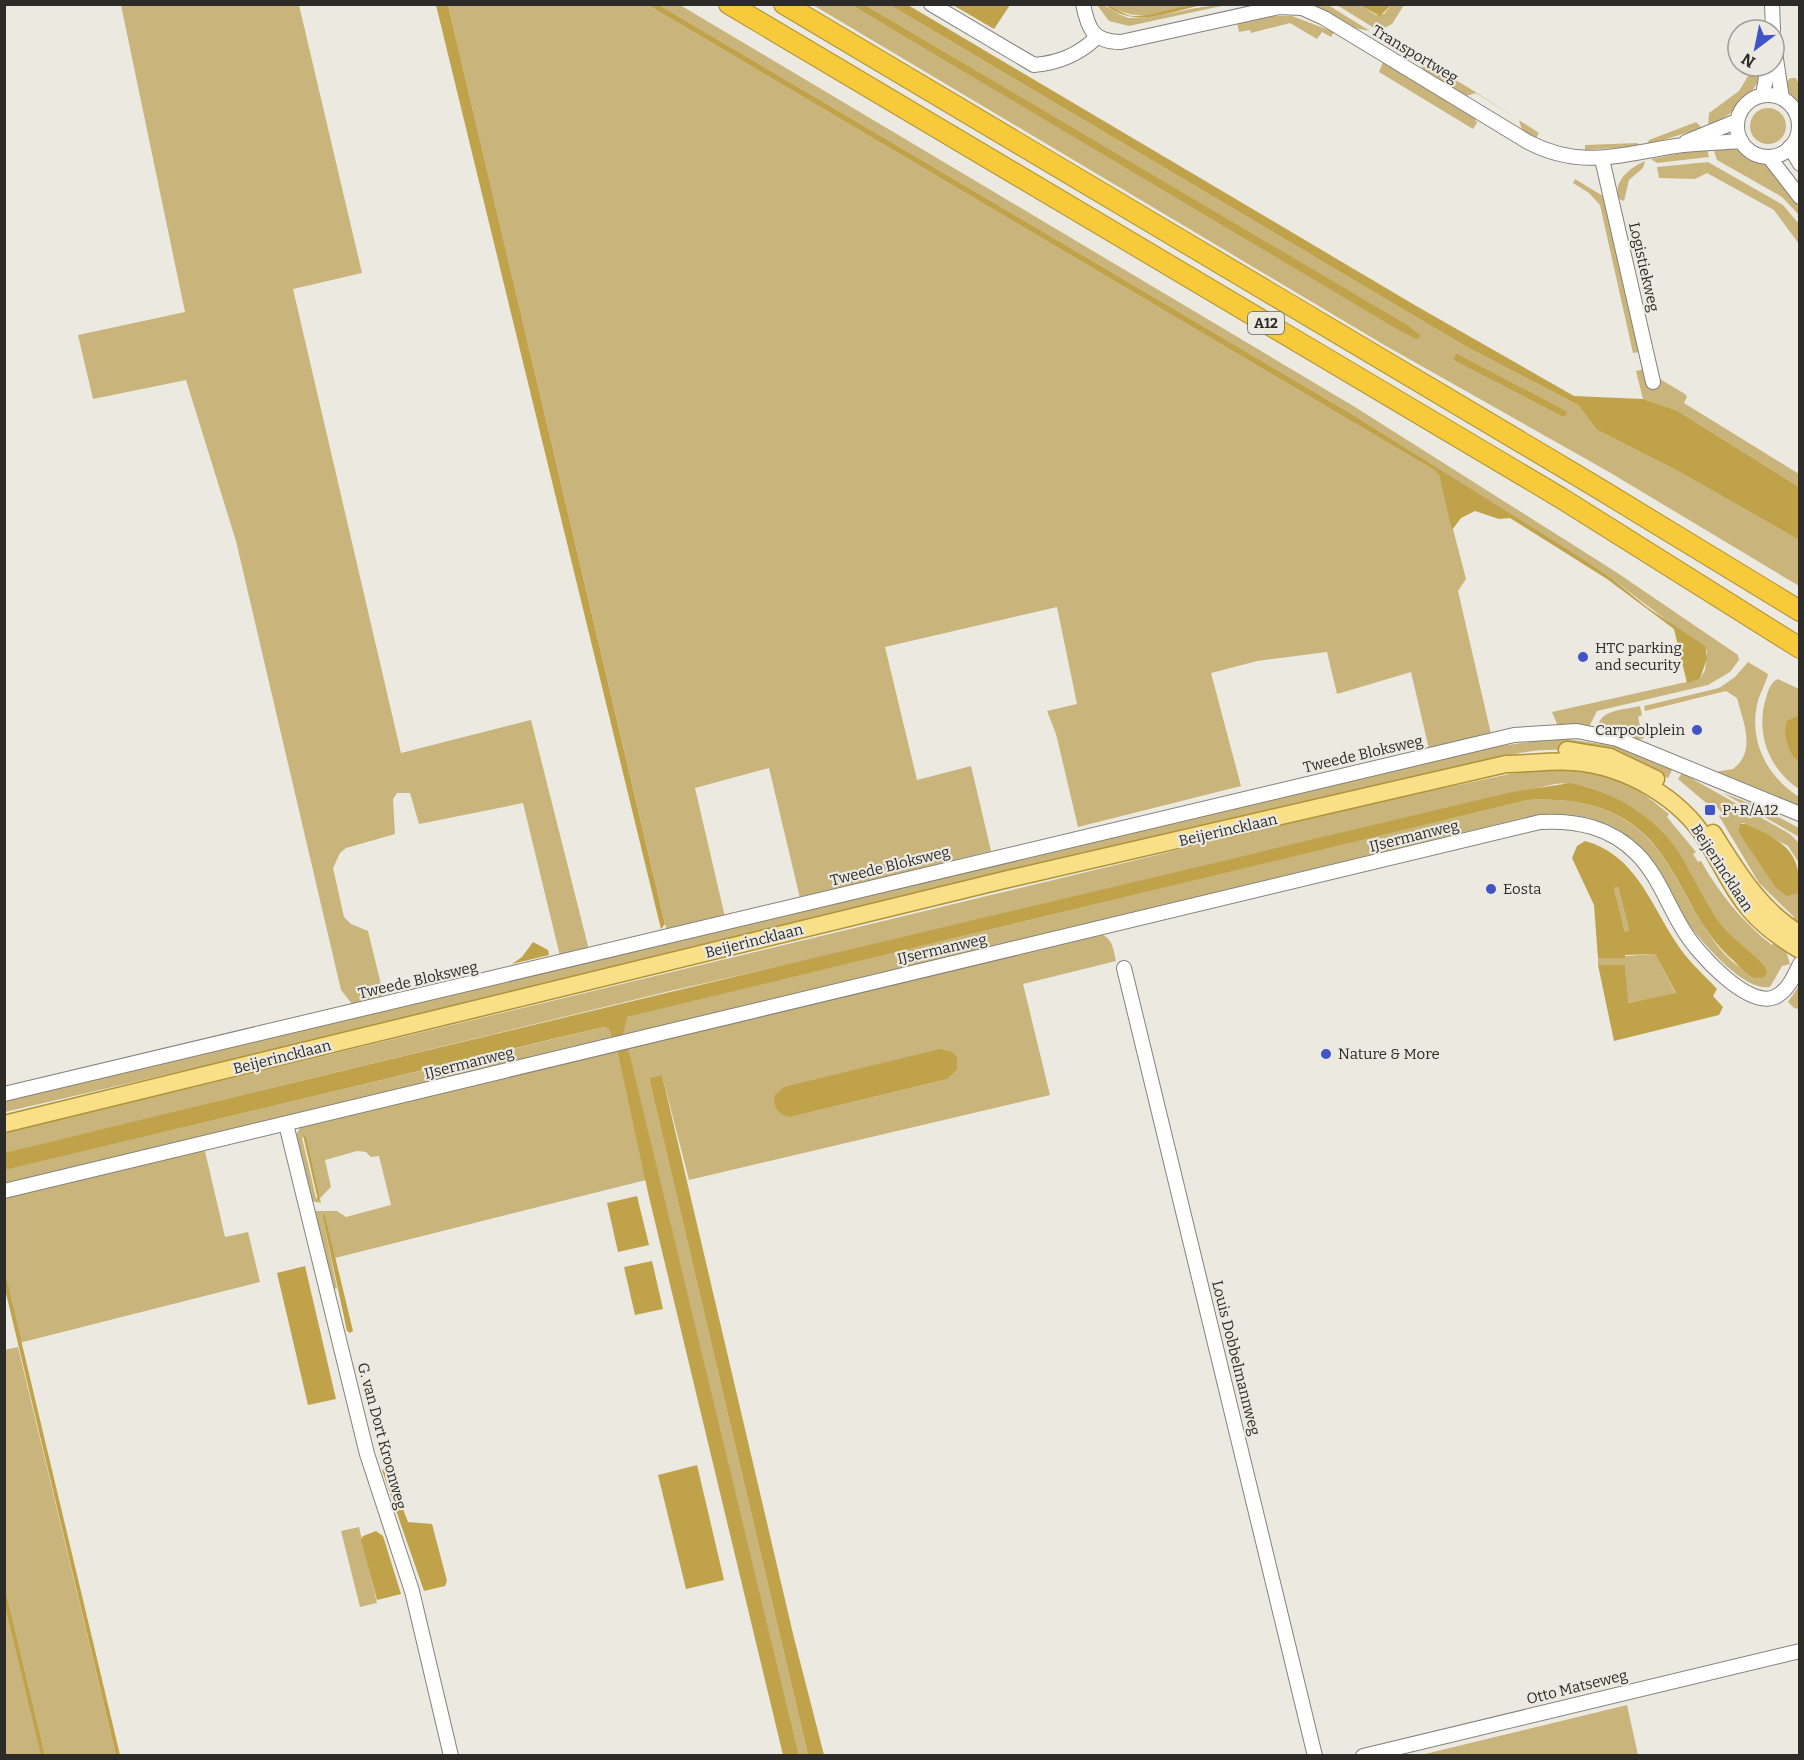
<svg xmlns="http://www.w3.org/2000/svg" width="1804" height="1760" viewBox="0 0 1804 1760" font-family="Bitter,serif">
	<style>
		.green { fill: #c9b57b; fill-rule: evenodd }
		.water { fill: #bfa249; fill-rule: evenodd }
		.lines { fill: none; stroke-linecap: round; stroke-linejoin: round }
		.minor-casing { stroke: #84827b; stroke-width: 16 }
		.major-casing { stroke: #af9234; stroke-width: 19 }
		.highway-casing { stroke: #af9234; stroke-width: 22 }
		.minor { stroke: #fff; stroke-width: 14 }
		.major { stroke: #fadf89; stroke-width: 16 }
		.highway { stroke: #f6ca3a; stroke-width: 20 }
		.poi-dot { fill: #4053c7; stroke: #ece9e1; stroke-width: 2 }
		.labels { text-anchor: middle; stroke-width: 4.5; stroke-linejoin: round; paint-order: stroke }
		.shield { fill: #ece9e1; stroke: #666460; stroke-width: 1.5 }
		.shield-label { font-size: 14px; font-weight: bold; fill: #2c2b28 }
		.street-label { font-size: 15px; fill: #2c2b28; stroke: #ece9e1 }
		.poi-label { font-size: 15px; fill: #2c2b28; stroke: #ece9e1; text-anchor: start }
	</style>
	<rect width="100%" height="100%" fill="#ece9e1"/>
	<!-- green -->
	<g class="green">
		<path d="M121,5H299L362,273L293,289L401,753L531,720L589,950L560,956L523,803L419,824L410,793H397L393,799L395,834L346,848L340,853L333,868L344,917L351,924L368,931L384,997L353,1005L341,990L236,541L186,380L93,399L78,335L185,312Z"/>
		<path d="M448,5H648L1434,470L1439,475L1466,579L1458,591L1491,734L1429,749L1411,672L1337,694L1327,652L1257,661L1211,673L1241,786L1078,827L1056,734L1047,711L1077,704L1057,607L885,647L917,780L971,766L991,851L800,898L769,768L695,788L725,917L667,932Z"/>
		<path d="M659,5H680L1355,407L1616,572L1738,655L1739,660L1730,672L1708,685L1597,711L1589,727L1558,726L1552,712L1700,679L1705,670L1707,651L1611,578L1350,413Z"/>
		<path d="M813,5H852L1420,333L865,5H890L1465,346L1578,405L1597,430L1676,470L1799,540V586L1609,472L1386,346ZM1456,353L1565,411L1567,415L1563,417L1453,360Z"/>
		<path d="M1097,5C1111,4 1119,18 1132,18C1164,18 1194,5 1226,5L1129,26L1109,21Z"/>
		<path d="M1110,5H1190C1160,12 1137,24 1110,5Z"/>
		<path d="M1313,5H1328L1370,31L1355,28Z"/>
		<path d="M1337,5H1359L1376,15L1384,14L1391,5H1404L1392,24L1379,31Z"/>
		<path d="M1267,16H1292L1334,32L1331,37L1322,32L1317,39L1290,23L1251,33L1250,30L1239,32L1237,23Z"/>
		<path d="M1415,58C1459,79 1498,107 1539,133L1536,138L1522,130L1519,120L1476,93L1466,96L1424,70Z"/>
		<path d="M1383,62L1474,117L1477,123L1473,129L1379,72Z"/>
		<path d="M1754,66H1764C1757,93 1733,115 1708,127L1709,113L1739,91Z"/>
		<path d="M1790,78H1796L1799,85V109L1789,96L1785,84Z"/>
		<circle cx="1768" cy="126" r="18"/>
		<path d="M1696,122L1702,128L1647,145L1649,140Z"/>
		<path d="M1637,143L1641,146L1585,150V145Z"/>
		<path d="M1727,147C1756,154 1799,183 1799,215L1782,197L1717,160L1713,148Z"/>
		<path d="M1707,148L1709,157L1657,163L1651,159Z"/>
		<path d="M1645,161L1643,168L1629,180L1624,201L1619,199C1612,181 1631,167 1645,161Z"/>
		<path d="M1708,162L1783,205L1799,224V244L1774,210L1707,173L1695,179L1659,178L1657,167Z"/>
		<path d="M1575,179L1603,196L1639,352L1633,353L1600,205L1589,193L1573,183Z"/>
		<path d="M1644,369L1648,386L1660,383V379L1685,394L1687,397L1684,403L1799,474V487L1676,410L1643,399L1636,371Z"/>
		<path d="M1748,662L1768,674C1766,684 1759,694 1757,705C1749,743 1768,777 1799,797V810L1715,772L1733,769C1757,751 1743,722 1737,698L1726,691L1645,711L1644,706L1719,688L1735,677Z"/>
		<path d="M1778,679L1799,689V718L1797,716L1794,758L1799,764V789C1769,769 1755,733 1766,698C1768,690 1771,682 1778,679Z"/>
		<path d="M1640,706L1642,715L1638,717L1641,730L1649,728L1643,739L1637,740L1598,728C1599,709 1625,710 1640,706Z"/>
		<path d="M1560,738L1622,747L1673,768L1668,778C1621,757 1571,743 1520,753L663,959L5,1112L4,1101L1485,748Z"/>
		<path d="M1543,767C1602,770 1622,774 1669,814L1667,817L1696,852L1693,854L1698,862L1701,861C1719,893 1743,923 1772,945L1775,942L1786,951L1790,964L1782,966L1770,987C1728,995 1644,864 1619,830C1593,815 1569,814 1539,814L623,1036L626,1017L1528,800C1582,797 1628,809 1661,854C1676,875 1687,900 1701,921C1711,938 1725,959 1743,969C1749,972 1757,974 1764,978V966C1749,952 1733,941 1721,925C1680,872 1680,829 1613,797C1594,788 1576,782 1555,784L904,938L670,991L5,1153L4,1133L1360,806Z"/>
		<path d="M1682,773L1790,834L1799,843V863L1788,846L1746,824L1742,823L1738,827L1799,891V921L1791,922L1794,917L1759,883L1719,816L1722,813L1716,806L1712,808L1678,779Z"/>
		<path d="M1723,793L1762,808L1799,828V837Z"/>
		<path d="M1618,887L1629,930L1625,932L1614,888Z"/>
		<path d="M1100,934C1113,938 1113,949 1116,961L1023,984L1050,1095L689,1180L662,1075L649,1078L808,1755H799L627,1047ZM957,1070L948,1079L790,1117Z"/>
		<path d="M1655,954L1676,994L1627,1003L1625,965H1598V958Z"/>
		<path d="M1799,986V1009L1794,1008L1788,1002Z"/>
		<path d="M604,1027L609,1029L614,1039L5,1185L4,1170Z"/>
		<path d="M617,1050L646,1180L335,1258L325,1215L322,1214L337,1288L331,1289L313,1211H337L346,1217L391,1205L379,1156L371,1157L366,1152L357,1151L325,1160L331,1187L320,1198L305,1136L302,1138L316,1198H320L321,1203L311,1201L296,1135L301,1126Z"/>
		<path d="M204,1147L225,1237L248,1232L260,1282L19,1343L5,1281L4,1195Z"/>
		<path d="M18,1347L116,1755H45L5,1588L4,1350Z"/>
		<path d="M359,1527L377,1603L360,1607L341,1531Z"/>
		<path d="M5,1595L43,1755H5Z"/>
		<path d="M1627,1705L1638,1755H1421Z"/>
	</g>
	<!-- water -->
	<g class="water">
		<path d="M436,5H448L665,924L661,929Z"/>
		<path d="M648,5H659L1350,413L1584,560L1611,578L1648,608L1705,646L1707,658L1700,679L1687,683L1674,629L1607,579L1510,518L1499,519L1475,511L1461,518L1452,530L1439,475L1434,470Z"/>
		<path d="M852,5H865L1409,326L1421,336L1416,339L1392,326Z"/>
		<path d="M890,5H908L1418,307L1574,396L1643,399L1676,410L1799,487V540L1676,470L1597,430L1578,405L1465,346Z"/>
		<path d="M953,5H1010L994,29Z"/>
		<path d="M1106,5C1117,6 1123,17 1136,16C1159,15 1180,4 1202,5C1168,12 1136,29 1106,5Z"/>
		<path d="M1359,5H1391L1380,16Z"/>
		<path d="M1456,353L1566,411L1567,415L1563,417L1453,360Z"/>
		<path d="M1797,716L1799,718V764C1789,753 1782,736 1787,721Z"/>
		<path d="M1570,783C1614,791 1655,816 1680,854C1693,876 1704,901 1719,922C1732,940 1752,951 1765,967L1767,972L1764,978C1761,977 1759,978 1756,978C1749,977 1739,966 1734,961C1700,932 1687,891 1662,855C1630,809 1581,797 1528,800L627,1017L623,1036L630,1056L799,1755H783L649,1197L617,1050L609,1029L604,1027L561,1037L5,1170L4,1153C506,1030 1009,912 1512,792Z"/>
		<path d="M1740,824H1746C1778,839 1804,850 1798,893L1787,896L1776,888L1741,836L1738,829Z"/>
		<path d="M1585,841C1634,854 1650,902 1675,941C1686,959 1703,974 1717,989L1713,996L1723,1007L1719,1015L1614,1041L1598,965H1625L1628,1003L1676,993L1655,954L1625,955V958H1598L1594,905L1572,858L1577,846ZM1618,887L1629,930L1625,932L1614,888Z"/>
		<path d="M533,942L548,950L549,955L512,964L522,957Z"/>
		<path d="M940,1049L952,1052L957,1058V1070L948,1079L790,1117C779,1115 772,1107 775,1095L784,1087Z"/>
		<path d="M662,1075L794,1638L824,1755H808L649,1078Z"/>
		<path d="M303,1135L306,1137L320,1198L318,1200Z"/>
		<path d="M637,1196L649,1245L618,1252L607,1203Z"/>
		<path d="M322,1214L325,1215L353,1331L350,1333L347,1331Z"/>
		<path d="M652,1261L663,1309L635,1315L624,1267Z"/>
		<path d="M305,1266L336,1399L308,1405L277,1273Z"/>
		<path d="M4,1273H5L120,1755H116L5,1289Z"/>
		<path d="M697,1465L724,1580L686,1589L658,1475Z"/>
		<path d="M387,1468L408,1522L432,1524L447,1581L445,1586L424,1591L382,1470Z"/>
		<path d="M376,1531L383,1536L401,1594L377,1600L361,1540L363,1536Z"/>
		<path d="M5,1588L45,1755H41L5,1605Z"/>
	</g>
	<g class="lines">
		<defs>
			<g id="minor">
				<path d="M931,4L1034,65C1059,63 1078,55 1096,38"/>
				<path d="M1083,4C1088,29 1093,42 1121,42L1279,7L1302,8L1324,18L1528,142C1582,170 1621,154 1676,146C1697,143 1719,143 1741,141"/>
				<path d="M1772,4L1773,30"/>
				<path d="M1774,46L1782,98"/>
				<path d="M1763,95L1768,66"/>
				<circle cx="1768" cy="126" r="31"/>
				<path d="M1686,142L1737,121"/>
				<path d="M1790,147L1800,164"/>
				<path d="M1769,157L1800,197"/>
				<path d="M1602,159L1653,382"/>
				<path d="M1124,968L1315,1756"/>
				<path d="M4,1094L1514,735L1577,731L1617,739L1800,814"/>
				<path d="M286,1124L367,1454L412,1591L451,1756"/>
				<path d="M4,1191L1540,822C1577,820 1610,827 1637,854C1658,875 1668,906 1684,931C1697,953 1748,1009 1775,997C1788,991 1794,976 1800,964"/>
				<path d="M1363,1756L1800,1651"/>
			</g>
			<g id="major">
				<path d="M1567,750L1610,757L1656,779"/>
				<path d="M1713,833C1738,872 1759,909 1800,934"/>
				<path d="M4,1124L1004,880L1506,764C1529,764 1551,760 1574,762C1625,766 1680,797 1707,841C1739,895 1743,916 1800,950"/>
			</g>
			<g id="highway">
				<path d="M729,4L1561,498L1800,648"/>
				<path d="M784,4L1593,485L1800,611"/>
			</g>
		</defs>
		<!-- minor casing -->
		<use href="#minor" class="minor-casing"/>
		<!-- major casing -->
		<use href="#major" class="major-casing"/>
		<!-- highway casing -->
		<use href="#highway" class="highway-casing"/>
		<!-- minor -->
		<use href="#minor" class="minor"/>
		<!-- major -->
		<use href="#major" class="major"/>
		<!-- highway -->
		<use href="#highway" class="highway"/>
	</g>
	<!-- markers -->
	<g class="poi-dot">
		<circle cx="1583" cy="657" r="6"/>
		<circle cx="1697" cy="730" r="6"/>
		<rect x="1704" y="804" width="12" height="12" rx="3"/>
		<circle cx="1491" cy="889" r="6"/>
		<circle cx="1326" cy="1054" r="6"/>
	</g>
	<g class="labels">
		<!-- shield labels -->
		<rect class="shield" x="1248" y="312" width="36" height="22" rx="4.5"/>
		<g class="shield-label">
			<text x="1266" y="328">A12</text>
		</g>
		<!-- street labels -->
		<g class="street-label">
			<text transform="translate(1415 54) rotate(31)" y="5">Transportweg</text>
			<text transform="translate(1644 267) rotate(77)" y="5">Logistiekweg</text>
			<text transform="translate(1363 754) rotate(-13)" y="5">Tweede Bloksweg</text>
			<text transform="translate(1228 830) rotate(-13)" y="5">Beijerincklaan</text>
			<text transform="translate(1414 836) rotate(-14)" y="5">IJsermanweg</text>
			<text transform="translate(890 866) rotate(-14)" y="5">Tweede Bloksweg</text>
			<text transform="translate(1722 868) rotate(57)" y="5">Beijerincklaan</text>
			<text transform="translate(754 941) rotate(-14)" y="5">Beijerincklaan</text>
			<text transform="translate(942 949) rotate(-13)" y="5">IJsermanweg</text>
			<text transform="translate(418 980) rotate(-13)" y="5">Tweede Bloksweg</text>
			<text transform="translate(282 1057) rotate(-14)" y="5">Beijerincklaan</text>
			<text transform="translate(469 1063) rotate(-14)" y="5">IJsermanweg</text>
			<text transform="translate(1236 1358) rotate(76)" y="5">Louis Dobbelmannweg</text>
			<text transform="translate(382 1436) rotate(75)" y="5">G. van Dort Kroonweg</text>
			<text transform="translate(1577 1687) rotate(-14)" y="5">Otto Matseweg</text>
		</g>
		<!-- poi labels -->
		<g class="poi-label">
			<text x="1595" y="653">HTC parking<tspan x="1595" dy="17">and security</tspan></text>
			<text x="1685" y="735" text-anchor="end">Carpoolplein</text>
			<text x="1722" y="815">P+R/A12</text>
			<text x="1503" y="894">Eosta</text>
			<text x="1338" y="1059">Nature &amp; More</text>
		</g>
	</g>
	<!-- border -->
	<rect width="1804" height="1760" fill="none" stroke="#2c2b28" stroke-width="12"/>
	<!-- north arrow -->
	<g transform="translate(1756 48) rotate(212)"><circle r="28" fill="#ece9e1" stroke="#9f9d97" stroke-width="1.5"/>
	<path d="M0-4.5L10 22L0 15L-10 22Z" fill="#4053c7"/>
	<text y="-9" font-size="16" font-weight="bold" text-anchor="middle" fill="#2c2b28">N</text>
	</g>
</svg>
